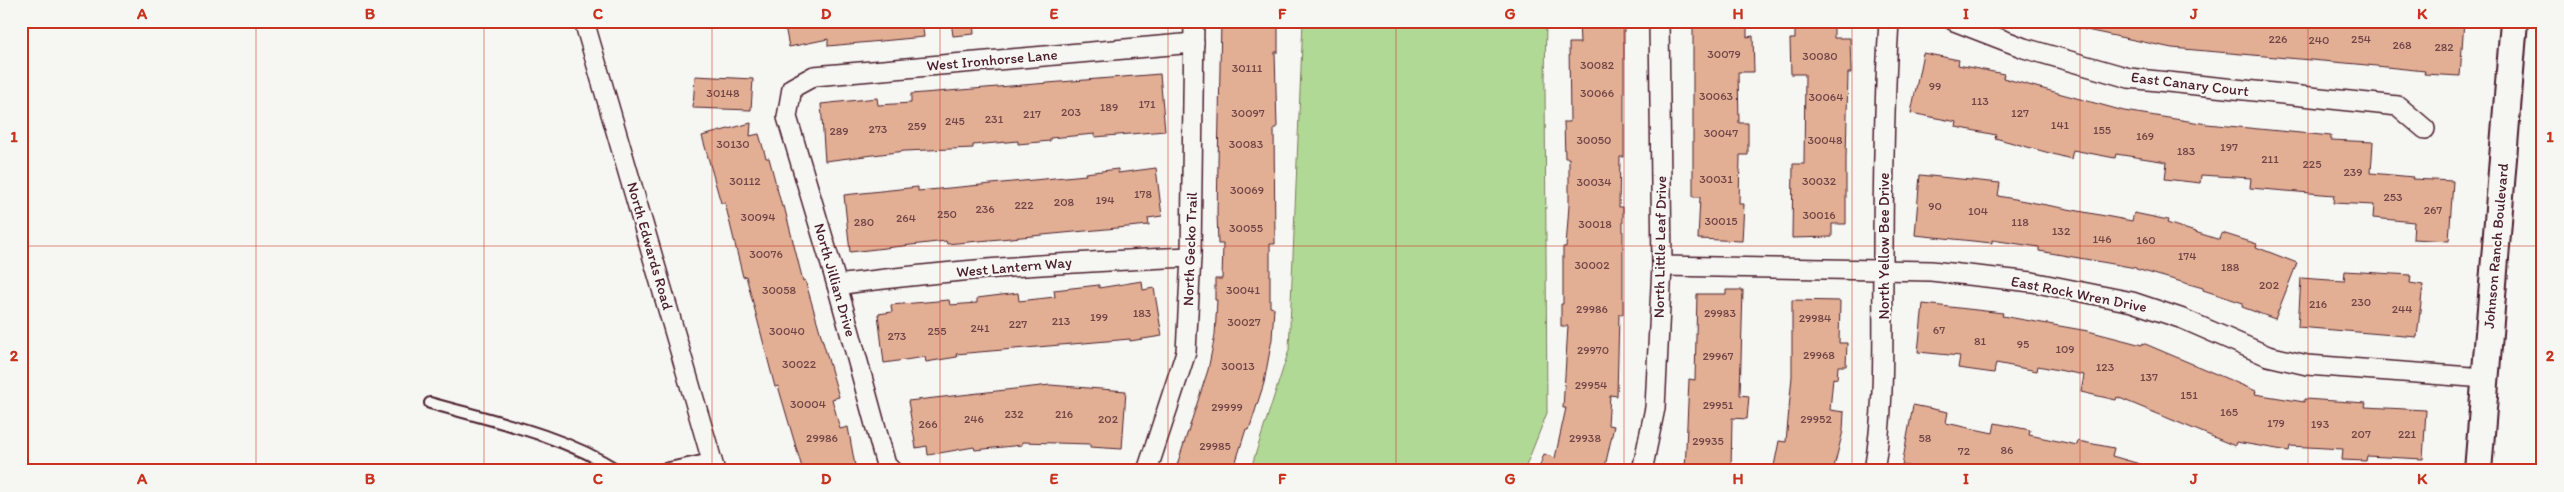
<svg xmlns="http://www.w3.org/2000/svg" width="2564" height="492" viewBox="0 0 2564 492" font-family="Itim,sans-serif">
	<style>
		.green { fill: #b1d996; stroke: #7e7c60 }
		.building { fill: #e2af95; stroke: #4a1f2b }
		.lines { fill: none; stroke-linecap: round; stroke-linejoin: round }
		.lane-casing { stroke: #4a1f2b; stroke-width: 14 }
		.street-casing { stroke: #4a1f2b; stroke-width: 22 }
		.secondary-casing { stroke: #4a1f2b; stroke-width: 30 }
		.lane { stroke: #f6f6f2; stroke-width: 10 }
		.street { stroke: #f6f6f2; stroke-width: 19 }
		.secondary { stroke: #f6f6f2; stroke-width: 26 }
		.grid { fill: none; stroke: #c8321e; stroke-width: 1; stroke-opacity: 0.55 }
		.labels { text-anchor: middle; stroke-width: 4.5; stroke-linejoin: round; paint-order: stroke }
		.number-label { font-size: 12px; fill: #704346 }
		.street-label { font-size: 15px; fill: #4a1f2b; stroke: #f6f6f2 }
		.neatline { fill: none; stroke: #c8321e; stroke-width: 2 }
		.grid-label { font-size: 16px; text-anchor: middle; font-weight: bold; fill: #c8321e }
	</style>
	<rect width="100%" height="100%" fill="#f6f6f2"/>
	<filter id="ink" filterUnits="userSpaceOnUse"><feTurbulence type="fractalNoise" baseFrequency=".02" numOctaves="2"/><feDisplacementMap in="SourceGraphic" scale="10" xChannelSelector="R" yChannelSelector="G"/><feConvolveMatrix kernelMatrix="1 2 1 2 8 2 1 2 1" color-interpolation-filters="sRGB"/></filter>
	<g filter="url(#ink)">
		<!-- green -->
		<path class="green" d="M1303,21H1546L1545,84L1547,413L1524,471H1250L1289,350Z"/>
		<!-- building -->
		<g class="building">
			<path d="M784,21H922L924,37L828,46V39L789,47Z"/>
			<path d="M951,21H973L974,34L953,36Z"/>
			<path d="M1221,21H1278V52H1275L1277,128H1274L1275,244H1270V307L1274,308L1272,339L1264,383L1249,430L1246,429L1233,471H1175L1208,370L1215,335L1217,300H1215V279H1222L1223,244H1218L1217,212Z"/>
			<path d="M1579,21H1624V157H1620L1619,207H1623V314H1619L1617,396L1610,395L1608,425L1614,426L1604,471H1538L1544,454L1555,458L1566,408H1563L1568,326H1561V304H1563V247H1566L1569,205V158H1565L1564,122H1570L1569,43H1580Z"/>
			<path d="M1693,21H1747V37L1753,36L1754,72H1738L1739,123H1748V155H1740L1739,204H1744L1742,241L1698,239L1700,197H1693Z"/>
			<path d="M1795,21H1834V38H1850L1851,73H1848L1846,158V224H1832V237L1792,238L1793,164H1804L1805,74H1791L1790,39H1795Z"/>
			<path d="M2077,21H2464L2460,76L2424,74L2425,71L2357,64L2172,48L2077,28Z"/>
			<path d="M1923,53L1959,60L1958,65L2004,74L2003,78L2124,111L2207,124L2331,136V140L2373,142L2371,173L2413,177L2412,179L2453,181L2449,241L2413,239L2414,222L2373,218L2374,205L2333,203L2334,195L2250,188L2251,178L2201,175L2200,183L2165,179L2167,162L2116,154L2115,158L2073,150L2071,159L1995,138L1996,135L1956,127L1957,122L1911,113Z"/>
			<path d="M1160,74L1165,131L1095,137V134L1050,138V141L1018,144V141L973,145V148L905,151L825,161L821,104L877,98L878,105L911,103V94Z"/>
			<path d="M695,76L753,79L751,110L693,108Z"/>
			<path d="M751,123L750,136L759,134L766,158H769L782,207L784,206L803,281L805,280L839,397L832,399L840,429L848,427L856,471H803L778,386L775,387L746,276L743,277L725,203H721L702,136Z"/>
			<path d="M1156,168L1162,216L1148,218L1149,225L947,244L946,241L850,252L844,195L918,187V191L1086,175L1085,173L1118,169V173Z"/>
			<path d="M1920,175L2000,183L1998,196L2132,221L2134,213L2168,220L2167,223L2220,240L2222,233L2257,244L2256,247L2297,263L2275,319L2242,307L2243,303L2203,290V288L2136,269V268L2039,251V247L1992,240V243L1915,235Z"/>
			<path d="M2345,271L2411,275L2410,283L2423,285L2417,337L2298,327L2301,278L2344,281Z"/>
			<path d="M1142,281L1143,290L1154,288L1162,336L1130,341V339L956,354L957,357L926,362L925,357L884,363L878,314L892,312L891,305L949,300L950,305L977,303V298L1018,293L1019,301L1055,297L1054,290L1099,285V288Z"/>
			<path d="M1726,290H1743L1740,395L1749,396L1747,419L1732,418L1731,471H1685L1689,379L1695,380L1697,294H1726Z"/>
			<path d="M1792,300L1840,301L1839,343H1847L1846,366H1838L1837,379L1833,378L1830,410L1844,412L1843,431L1833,471H1773L1779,441L1786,442L1792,376Z"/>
			<path d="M1923,304L2003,313L2002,316L2088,331L2142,345L2143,343L2256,391L2255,394L2304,402V399L2366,403L2365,407L2426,410L2423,459L2367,456L2366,461L2342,460L2343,449L2290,446L2289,451L2236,442L2235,446L2117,397L2116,400L2081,392L2084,375L2038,366L2037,371L1996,363L1994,373L1958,368L1960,356L1918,352Z"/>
			<path d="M1050,385L1126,391L1122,449L1090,447V444L1022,442V445L975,450L974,447L928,455L927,446L916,448L908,401Z"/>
			<path d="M1913,405L1948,412L1946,423L1993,433L1995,423L2030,430L2029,435L2077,445L2078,441L2114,448L2112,456L2150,467V471H1935L1902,465Z"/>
		</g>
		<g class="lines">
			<defs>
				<g id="lane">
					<path d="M430,403C494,421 563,435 619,471"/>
					<path d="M655,471L712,459"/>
				</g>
				<g id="street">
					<path d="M584,21L715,471"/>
					<path d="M1954,21L2024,48L2129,78L2398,106L2425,129"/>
					<path d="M1662,266L1931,271L2032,282L2132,302L2183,319L2268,356L2307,365L2485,378"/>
					<path d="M837,285C955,269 1073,262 1191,257"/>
					<path d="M892,471L886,465L837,285L787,117L792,88L814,76L1194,43"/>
					<path d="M1147,471L1186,352L1191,257L1194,21"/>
					<path d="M1642,471L1655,408L1662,266L1659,21"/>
					<path d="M1874,471C1886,400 1882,338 1883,267C1883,185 1884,103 1889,21"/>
				</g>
				<path id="secondary" d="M2478,471L2514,21"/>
			</defs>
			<!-- lane casing -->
			<use href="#lane" class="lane-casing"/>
			<!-- street casing -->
			<use href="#street" class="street-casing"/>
			<!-- secondary casing -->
			<use href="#secondary" class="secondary-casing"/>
			<!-- lane -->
			<use href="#lane" class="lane"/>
			<!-- street -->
			<use href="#street" class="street"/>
			<!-- secondary -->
			<use href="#secondary" class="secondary"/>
		</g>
	</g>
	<!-- grid -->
	<path class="grid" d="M256,21V471M484,21V471M712,21V471M940,21V471M1168,21V471M1396,21V471M1624,21V471M1852,21V471M2080,21V471M2308,21V471M21,246H2543"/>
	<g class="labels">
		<!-- number labels -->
		<g class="number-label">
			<text x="2278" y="43">226</text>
			<text x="2361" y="43">254</text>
			<text x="2319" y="44">240</text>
			<text x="2402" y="49">268</text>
			<text x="2444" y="51">282</text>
			<text x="1724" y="58">30079</text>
			<text x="1820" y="60">30080</text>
			<text x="1597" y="69">30082</text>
			<text x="1247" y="72">30111</text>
			<text x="1935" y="90">99</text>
			<text x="723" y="97">30148</text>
			<text x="1597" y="97">30066</text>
			<text x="1716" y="100">30063</text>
			<text x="1826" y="101">30064</text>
			<text x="1980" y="105">113</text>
			<text x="1147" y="108">171</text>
			<text x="1109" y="111">189</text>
			<text x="1071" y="116">203</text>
			<text x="1248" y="117">30097</text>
			<text x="2020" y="117">127</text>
			<text x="1032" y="118">217</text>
			<text x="994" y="123">231</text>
			<text x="955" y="125">245</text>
			<text x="2060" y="129">141</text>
			<text x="917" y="130">259</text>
			<text x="878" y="133">273</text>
			<text x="2102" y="134">155</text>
			<text x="839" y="135">289</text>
			<text x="1721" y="137">30047</text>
			<text x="2145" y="140">169</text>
			<text x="1594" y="144">30050</text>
			<text x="1825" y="144">30048</text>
			<text x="733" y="148">30130</text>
			<text x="1246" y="148">30083</text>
			<text x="2229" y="151">197</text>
			<text x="2186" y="155">183</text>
			<text x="2270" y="163">211</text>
			<text x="2312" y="168">225</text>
			<text x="2353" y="176">239</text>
			<text x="1716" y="183">30031</text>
			<text x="745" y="185">30112</text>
			<text x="1819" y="185">30032</text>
			<text x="1594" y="186">30034</text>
			<text x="1247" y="194">30069</text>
			<text x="1143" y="198">178</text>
			<text x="2393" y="201">253</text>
			<text x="1105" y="204">194</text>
			<text x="1064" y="206">208</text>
			<text x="1024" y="209">222</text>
			<text x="1935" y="210">90</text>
			<text x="985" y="213">236</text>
			<text x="2433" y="214">267</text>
			<text x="1978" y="215">104</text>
			<text x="947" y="218">250</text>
			<text x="1819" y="219">30016</text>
			<text x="758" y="221">30094</text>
			<text x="906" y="222">264</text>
			<text x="1721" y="225">30015</text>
			<text x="864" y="226">280</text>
			<text x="2020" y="226">118</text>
			<text x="1595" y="228">30018</text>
			<text x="1246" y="232">30055</text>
			<text x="2061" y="235">132</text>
			<text x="2102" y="243">146</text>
			<text x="2146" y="244">160</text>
			<text x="766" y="258">30076</text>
			<text x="2187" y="260">174</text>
			<text x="1592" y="269">30002</text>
			<text x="2230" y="271">188</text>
			<text x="2269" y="289">202</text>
			<text x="779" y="294">30058</text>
			<text x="1243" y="294">30041</text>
			<text x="2361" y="306">230</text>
			<text x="2318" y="308">216</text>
			<text x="1592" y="313">29986</text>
			<text x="2402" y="313">244</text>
			<text x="1142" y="317">183</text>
			<text x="1720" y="317">29983</text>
			<text x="1099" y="321">199</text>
			<text x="1815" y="322">29984</text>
			<text x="1061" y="325">213</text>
			<text x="1244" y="326">30027</text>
			<text x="1018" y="328">227</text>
			<text x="980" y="332">241</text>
			<text x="1939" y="334">67</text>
			<text x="787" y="335">30040</text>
			<text x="937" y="335">255</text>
			<text x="897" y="340">273</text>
			<text x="1980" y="345">81</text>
			<text x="2023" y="348">95</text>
			<text x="2065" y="353">109</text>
			<text x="1593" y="354">29970</text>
			<text x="1819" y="359">29968</text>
			<text x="1718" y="360">29967</text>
			<text x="799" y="368">30022</text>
			<text x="1238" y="370">30013</text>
			<text x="2105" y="371">123</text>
			<text x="2149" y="381">137</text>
			<text x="1591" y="389">29954</text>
			<text x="2189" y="399">151</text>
			<text x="808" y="408">30004</text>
			<text x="1718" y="409">29951</text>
			<text x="1227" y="411">29999</text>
			<text x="2229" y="416">165</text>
			<text x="1014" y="418">232</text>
			<text x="1064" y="418">216</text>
			<text x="974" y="423">246</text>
			<text x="1108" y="423">202</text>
			<text x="1816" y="423">29952</text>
			<text x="2276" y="427">179</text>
			<text x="928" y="428">266</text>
			<text x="2320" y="428">193</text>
			<text x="2361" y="438">207</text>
			<text x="2407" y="438">221</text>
			<text x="822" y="442">29986</text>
			<text x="1585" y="442">29938</text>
			<text x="1925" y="442">58</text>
			<text x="1708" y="445">29935</text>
			<text x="1215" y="450">29985</text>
			<text x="2007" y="454">86</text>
			<text x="1964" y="455">72</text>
		</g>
		<!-- street labels -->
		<g class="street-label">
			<text transform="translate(992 60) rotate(-5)" y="5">West Ironhorse Lane</text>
			<text transform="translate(2190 84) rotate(7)" y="5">East Canary Court</text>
			<text transform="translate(650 246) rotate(74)" y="5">North Edwards Road</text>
			<text transform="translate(1884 246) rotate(-90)" y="5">North Yellow Bee Drive</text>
			<text transform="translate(2496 246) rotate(-85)" y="5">Johnson Ranch Boulevard</text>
			<text transform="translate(1660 247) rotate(-89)" y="5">North Little Leaf Drive</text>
			<text transform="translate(1190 249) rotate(-88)" y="5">North Gecko Trail</text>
			<text transform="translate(1014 267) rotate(-5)" y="5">West Lantern Way</text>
			<text transform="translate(835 280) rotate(74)" y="5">North Jillian Drive</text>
			<text transform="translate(2079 294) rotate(11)" y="5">East Rock Wren Drive</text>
		</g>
	</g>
	<!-- margin -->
	<rect width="2564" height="492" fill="none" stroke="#f6f6f2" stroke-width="55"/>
	<rect x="28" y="28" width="2508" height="436" class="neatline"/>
	<g class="grid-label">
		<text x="142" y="19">A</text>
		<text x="370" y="19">B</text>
		<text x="598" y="19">C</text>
		<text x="826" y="19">D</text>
		<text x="1054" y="19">E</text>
		<text x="1282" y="19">F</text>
		<text x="1510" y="19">G</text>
		<text x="1738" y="19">H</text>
		<text x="1966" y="19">I</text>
		<text x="2194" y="19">J</text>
		<text x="2422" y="19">K</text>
		<text x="14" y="142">1</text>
		<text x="2550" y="142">1</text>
		<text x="14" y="361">2</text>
		<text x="2550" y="361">2</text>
		<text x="142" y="484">A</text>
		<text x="370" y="484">B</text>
		<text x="598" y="484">C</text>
		<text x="826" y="484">D</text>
		<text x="1054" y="484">E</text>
		<text x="1282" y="484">F</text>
		<text x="1510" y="484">G</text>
		<text x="1738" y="484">H</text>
		<text x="1966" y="484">I</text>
		<text x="2194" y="484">J</text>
		<text x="2422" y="484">K</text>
	</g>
</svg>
